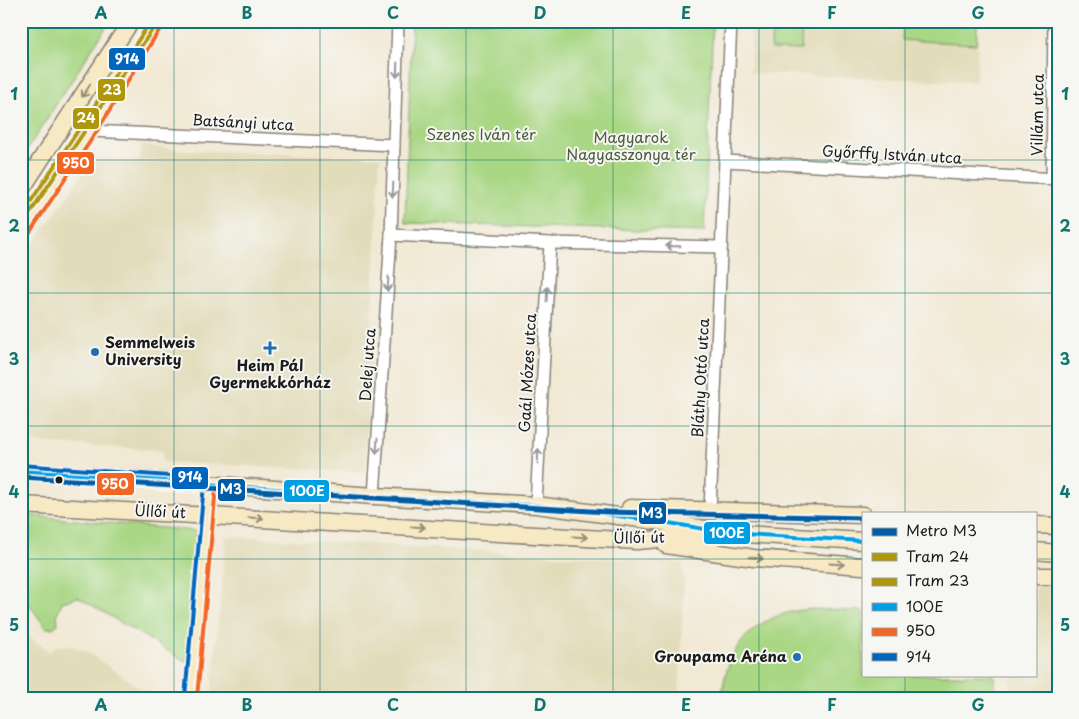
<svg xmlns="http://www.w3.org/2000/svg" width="1079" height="719" viewBox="0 0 1079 719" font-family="'Playpen Sans',sans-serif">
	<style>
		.built { fill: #e2dcba }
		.green { fill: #a9d784; stroke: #627a50 }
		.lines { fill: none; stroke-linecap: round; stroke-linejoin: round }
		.street-casing { stroke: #878278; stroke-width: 14 }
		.secondary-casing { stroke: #878278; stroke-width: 19 }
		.street { stroke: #fff; stroke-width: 11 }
		.secondary { stroke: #f7e9c3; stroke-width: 16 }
		.bus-1-casing { stroke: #f6f6f2; stroke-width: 8 }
		.bus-2-casing { stroke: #f6f6f2; stroke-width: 8 }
		.bus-3-casing { stroke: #f6f6f2; stroke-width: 8 }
		.bus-1 { stroke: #009ee3; stroke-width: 4 }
		.bus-2 { stroke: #f26522; stroke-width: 4 }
		.bus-3 { stroke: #0065bd; stroke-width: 4 }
		.tram-1-casing { stroke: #f6f6f2; stroke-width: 8 }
		.tram-2-casing { stroke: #f6f6f2; stroke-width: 8 }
		.tram-1 { stroke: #b0960a; stroke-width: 4 }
		.tram-2 { stroke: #b0960a; stroke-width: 4 }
		.metro-1-casing { stroke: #f6f6f2; stroke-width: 9 }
		.metro-1 { stroke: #005ca5; stroke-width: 5 }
		.oneway { stroke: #999 }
		.oneway2 { stroke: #948d78 }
		.grid { fill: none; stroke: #0f766e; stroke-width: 1; stroke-opacity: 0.55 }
		.poi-dot { fill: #1f6fb2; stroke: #f6f6f2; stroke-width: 2 }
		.bus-dot { fill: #1c1c1c; stroke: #f6f6f2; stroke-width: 2 }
		.labels { text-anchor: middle; stroke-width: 4; stroke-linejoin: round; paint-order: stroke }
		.street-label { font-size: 15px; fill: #1c1c1c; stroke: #f6f6f2 }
		.park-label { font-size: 15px; fill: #4d5d40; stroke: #f6f6f2 }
		.poi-label { font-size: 15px; font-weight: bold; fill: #1c1c1c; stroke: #f6f6f2; text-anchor: start }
		.line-badge { stroke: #f6f6f2; stroke-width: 2 }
		.badge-label { font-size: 14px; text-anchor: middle; font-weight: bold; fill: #fff }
		.neatline { fill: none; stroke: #0f766e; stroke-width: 2 }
		.grid-label { font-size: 16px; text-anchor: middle; font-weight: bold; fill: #0f766e }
	</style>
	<rect width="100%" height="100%" fill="#f6f6f2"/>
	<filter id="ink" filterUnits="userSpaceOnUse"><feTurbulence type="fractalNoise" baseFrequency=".02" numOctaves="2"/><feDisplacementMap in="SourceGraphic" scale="10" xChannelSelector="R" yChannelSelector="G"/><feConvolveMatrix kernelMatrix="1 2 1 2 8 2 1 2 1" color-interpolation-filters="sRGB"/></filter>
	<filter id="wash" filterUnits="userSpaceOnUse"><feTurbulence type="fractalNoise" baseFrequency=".0096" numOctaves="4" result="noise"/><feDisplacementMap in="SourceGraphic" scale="20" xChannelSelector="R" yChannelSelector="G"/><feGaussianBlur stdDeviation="1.12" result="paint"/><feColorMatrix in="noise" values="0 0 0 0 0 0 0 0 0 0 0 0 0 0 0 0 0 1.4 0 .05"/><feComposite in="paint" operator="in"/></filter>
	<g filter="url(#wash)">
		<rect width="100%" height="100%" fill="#f2e9d5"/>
		<!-- built -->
		<g class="built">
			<path d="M752,21H979L976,82L750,73Z"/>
			<path d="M142,145L180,150L380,157L365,472L163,462V450L21,442V262L93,159L139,161Z"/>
			<path d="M226,536L683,563L684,581L679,698H211Z"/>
			<path d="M1035,584L1058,585V698H1010L1011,675H1035Z"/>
			<path d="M21,631L49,651L57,646H70L85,651L151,695L153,698H21Z"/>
		</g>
		<!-- green -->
		<g class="green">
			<path d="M21,21H110L21,159Z"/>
			<path d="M412,21H713L704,232L405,223Z"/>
			<path d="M772,21L802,22L801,50L771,49Z"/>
			<path d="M903,21H977L976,44L902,40Z"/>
			<path d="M22,515L196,531L187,662L78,597L62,602L57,614L58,624L53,628H46L21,593Z"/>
			<path d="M812,609L863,611V675H994L997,698H722C725,644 759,612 812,609Z"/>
		</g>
	</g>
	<g filter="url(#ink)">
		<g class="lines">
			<defs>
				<g id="street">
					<path d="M90,131L394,145"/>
					<path d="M725,161L1058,179"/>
					<path d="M1052,178L1054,21"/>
					<path d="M391,235L550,243L721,247"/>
					<path d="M374,496L391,235L398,21"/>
					<path d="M536,505L550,243"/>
					<path d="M710,510L731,21"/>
				</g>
				<g id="secondary">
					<path d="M21,190L131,21"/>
					<path d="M21,235L90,131L158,21"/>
					<path d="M21,471L374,496L536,505L663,522L728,533L863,541"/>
					<path d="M21,505L637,541L706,535"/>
					<path d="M630,508L863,515"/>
					<path d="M1035,525L1058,526"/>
					<path d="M666,545L754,558L863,566"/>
					<path d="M1035,551L1058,553"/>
					<path d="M1035,576H1058"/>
					<path d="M191,698L210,485"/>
				</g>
			</defs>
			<!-- street casing -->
			<use href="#street" class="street-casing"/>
			<!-- secondary casing -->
			<use href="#secondary" class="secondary-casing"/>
			<!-- street -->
			<use href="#street" class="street"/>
			<!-- secondary -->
			<use href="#secondary" class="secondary"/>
			<defs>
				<path id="bus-1" d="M21,471L374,496L536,505L663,522L728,533L863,541"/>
				<g id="bus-2">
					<path d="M26,238L95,134L163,24"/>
					<path d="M21,477L210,491"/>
					<path d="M197,698L216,486"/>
				</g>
				<g id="bus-3">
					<path d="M21,223L85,128L150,21"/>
					<path d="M21,465L210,479"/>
					<path d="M185,697L204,484"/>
				</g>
			</defs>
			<!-- bus-1 casing -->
			<use href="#bus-1" class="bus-1-casing"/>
			<!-- bus-2 casing -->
			<use href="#bus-2" class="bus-2-casing"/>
			<!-- bus-3 casing -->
			<use href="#bus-3" class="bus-3-casing"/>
			<!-- bus-1 -->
			<use href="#bus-1" class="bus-1"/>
			<!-- bus-2 -->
			<use href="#bus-2" class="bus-2"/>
			<!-- bus-3 -->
			<use href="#bus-3" class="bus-3"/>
			<defs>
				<path id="tram-1" d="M21,216L151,21"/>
				<path id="tram-2" d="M26,219L156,24"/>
			</defs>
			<!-- tram-1 casing -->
			<use href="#tram-1" class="tram-1-casing"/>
			<!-- tram-2 casing -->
			<use href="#tram-2" class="tram-2-casing"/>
			<!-- tram-1 -->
			<use href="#tram-1" class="tram-1"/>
			<!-- tram-2 -->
			<use href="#tram-2" class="tram-2"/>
			<defs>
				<path id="metro-1" d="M21,477L608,512L863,518"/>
			</defs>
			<!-- metro-1 casing -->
			<use href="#metro-1" class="metro-1-casing"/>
			<!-- metro-1 -->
			<use href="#metro-1" class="metro-1"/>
		</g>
		<!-- one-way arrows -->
		<defs><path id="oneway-shaft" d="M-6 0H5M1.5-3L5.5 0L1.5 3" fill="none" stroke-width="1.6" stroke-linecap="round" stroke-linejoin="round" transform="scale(1.25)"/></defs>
		<g class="oneway">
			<use href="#oneway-shaft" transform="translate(397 70) rotate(92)"/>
			<use href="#oneway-shaft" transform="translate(393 190) rotate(92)"/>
			<use href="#oneway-shaft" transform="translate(673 246) rotate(-179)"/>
			<use href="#oneway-shaft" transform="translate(388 284) rotate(94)"/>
			<use href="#oneway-shaft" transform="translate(547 294) rotate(-87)"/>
			<use href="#oneway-shaft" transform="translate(377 446) rotate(94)"/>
			<use href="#oneway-shaft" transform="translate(538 456) rotate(-87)"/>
		</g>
		<g class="oneway2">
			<use href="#oneway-shaft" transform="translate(86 91) rotate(123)"/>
			<use href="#oneway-shaft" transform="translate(256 518) rotate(3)"/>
			<use href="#oneway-shaft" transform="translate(418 527) rotate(3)"/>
			<use href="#oneway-shaft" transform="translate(580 537) rotate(3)"/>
			<use href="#oneway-shaft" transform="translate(756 558) rotate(7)"/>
			<use href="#oneway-shaft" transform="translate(837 564) rotate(4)"/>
		</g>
	</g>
	<!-- grid -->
	<path class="grid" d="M174,21V698M320,21V698M466,21V698M613,21V698M759,21V698M905,21V513M21,160H1058M21,293H1058M21,426H1058M21,559H863M1035,559H1058M905,675V698"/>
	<!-- markers -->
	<g class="poi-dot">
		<path d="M267.5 340.5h5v5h5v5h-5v5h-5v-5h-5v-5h5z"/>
		<circle cx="95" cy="352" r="5"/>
		<circle cx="797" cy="657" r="5"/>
	</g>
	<circle class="bus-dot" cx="59" cy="480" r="4.5"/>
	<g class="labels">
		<!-- street labels -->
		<g class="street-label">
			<text transform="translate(1038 115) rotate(-89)" y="5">Villám utca</text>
			<text transform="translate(243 123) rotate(3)" y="5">Batsányi utca</text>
			<text transform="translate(892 155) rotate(3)" y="5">Győrffy István utca</text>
			<text transform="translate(368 365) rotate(-86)" y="5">Delej utca</text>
			<text transform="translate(528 373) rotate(-87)" y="5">Gaál Mózes utca</text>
			<text transform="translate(701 378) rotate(-87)" y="5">Bláthy Ottó utca</text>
			<text transform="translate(160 512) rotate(3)" y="5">Üllői út</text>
			<text transform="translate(639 538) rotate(-1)" y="5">Üllői út</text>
		</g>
		<!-- park labels -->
		<g class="park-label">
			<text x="481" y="140">Szenes Iván tér</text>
			<text x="631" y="143">Magyarok<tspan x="631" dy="17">Nagyasszonya tér</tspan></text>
		</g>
		<!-- poi labels -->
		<g class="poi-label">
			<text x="105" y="348">Semmelweis<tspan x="105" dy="17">University</tspan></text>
			<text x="270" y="371" text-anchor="middle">Heim Pál<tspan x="270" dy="17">Gyermekkórház</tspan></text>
			<text x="787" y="662" text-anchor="end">Groupama Aréna</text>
		</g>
	</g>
	<g class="line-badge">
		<rect x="108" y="47" width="38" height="24" rx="5" fill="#0065bd"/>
		<rect x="97" y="78" width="29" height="24" rx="5" fill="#b0960a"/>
		<rect x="72" y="107" width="28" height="23" rx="5" fill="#b0960a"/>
		<rect x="56" y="151" width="39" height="24" rx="5" fill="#f26522"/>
		<rect x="171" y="466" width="38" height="24" rx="5" fill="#0065bd"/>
		<rect x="96" y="472" width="39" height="24" rx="5" fill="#f26522"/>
		<rect x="217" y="478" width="29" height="24" rx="5" fill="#005ca5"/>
		<rect x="283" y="479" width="47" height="24" rx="5" fill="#009ee3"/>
		<rect x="638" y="501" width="29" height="24" rx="5" fill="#005ca5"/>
		<rect x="703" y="521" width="48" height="24" rx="5" fill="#009ee3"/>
	</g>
	<g class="badge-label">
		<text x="127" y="64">914</text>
		<text x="112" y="95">23</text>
		<text x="86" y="123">24</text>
		<text x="76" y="168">950</text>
		<text x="190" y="482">914</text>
		<text x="115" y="489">950</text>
		<text x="231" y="494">M3</text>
		<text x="307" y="496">100E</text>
		<text x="652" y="518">M3</text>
		<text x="727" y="538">100E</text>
	</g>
	<!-- margin -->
	<rect width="1079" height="719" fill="none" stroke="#f6f6f2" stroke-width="55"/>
	<!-- legend -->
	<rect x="862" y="512" width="175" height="165" fill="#f6f6f2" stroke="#9f9f9c"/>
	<rect x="872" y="528" width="25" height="8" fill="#005ca5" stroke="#9f9f9c"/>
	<text x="906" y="536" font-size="15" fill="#1c1c1c">Metro M3</text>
	<rect x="872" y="553" width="25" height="8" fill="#b0960a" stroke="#9f9f9c"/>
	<text x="906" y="562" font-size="15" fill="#1c1c1c">Tram 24</text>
	<rect x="872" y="578" width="25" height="8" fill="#b0960a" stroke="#9f9f9c"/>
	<text x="906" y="586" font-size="15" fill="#1c1c1c">Tram 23</text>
	<rect x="872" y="603" width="25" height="8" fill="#009ee3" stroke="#9f9f9c"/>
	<text x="906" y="612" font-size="15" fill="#1c1c1c">100E</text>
	<rect x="872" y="628" width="25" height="8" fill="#f26522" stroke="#9f9f9c"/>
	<text x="906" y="636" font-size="15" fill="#1c1c1c">950</text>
	<rect x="872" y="653" width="25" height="8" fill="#0065bd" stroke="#9f9f9c"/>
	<text x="906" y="662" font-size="15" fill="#1c1c1c">914</text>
	<rect x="28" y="28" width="1024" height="664" class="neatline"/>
	<g class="grid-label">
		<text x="101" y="19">A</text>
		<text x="247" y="19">B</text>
		<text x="393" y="19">C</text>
		<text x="540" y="19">D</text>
		<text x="686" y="19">E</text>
		<text x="832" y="19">F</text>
		<text x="978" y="19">G</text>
		<text x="14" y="100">1</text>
		<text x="1065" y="100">1</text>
		<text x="14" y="232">2</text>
		<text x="1065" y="232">2</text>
		<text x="14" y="365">3</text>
		<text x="1065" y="365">3</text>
		<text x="14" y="498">4</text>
		<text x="1065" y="498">4</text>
		<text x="14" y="631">5</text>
		<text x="1065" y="631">5</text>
		<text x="101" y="711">A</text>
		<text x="247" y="711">B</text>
		<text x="393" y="711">C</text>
		<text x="540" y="711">D</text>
		<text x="686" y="711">E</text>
		<text x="832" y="711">F</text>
		<text x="978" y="711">G</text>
	</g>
</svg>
